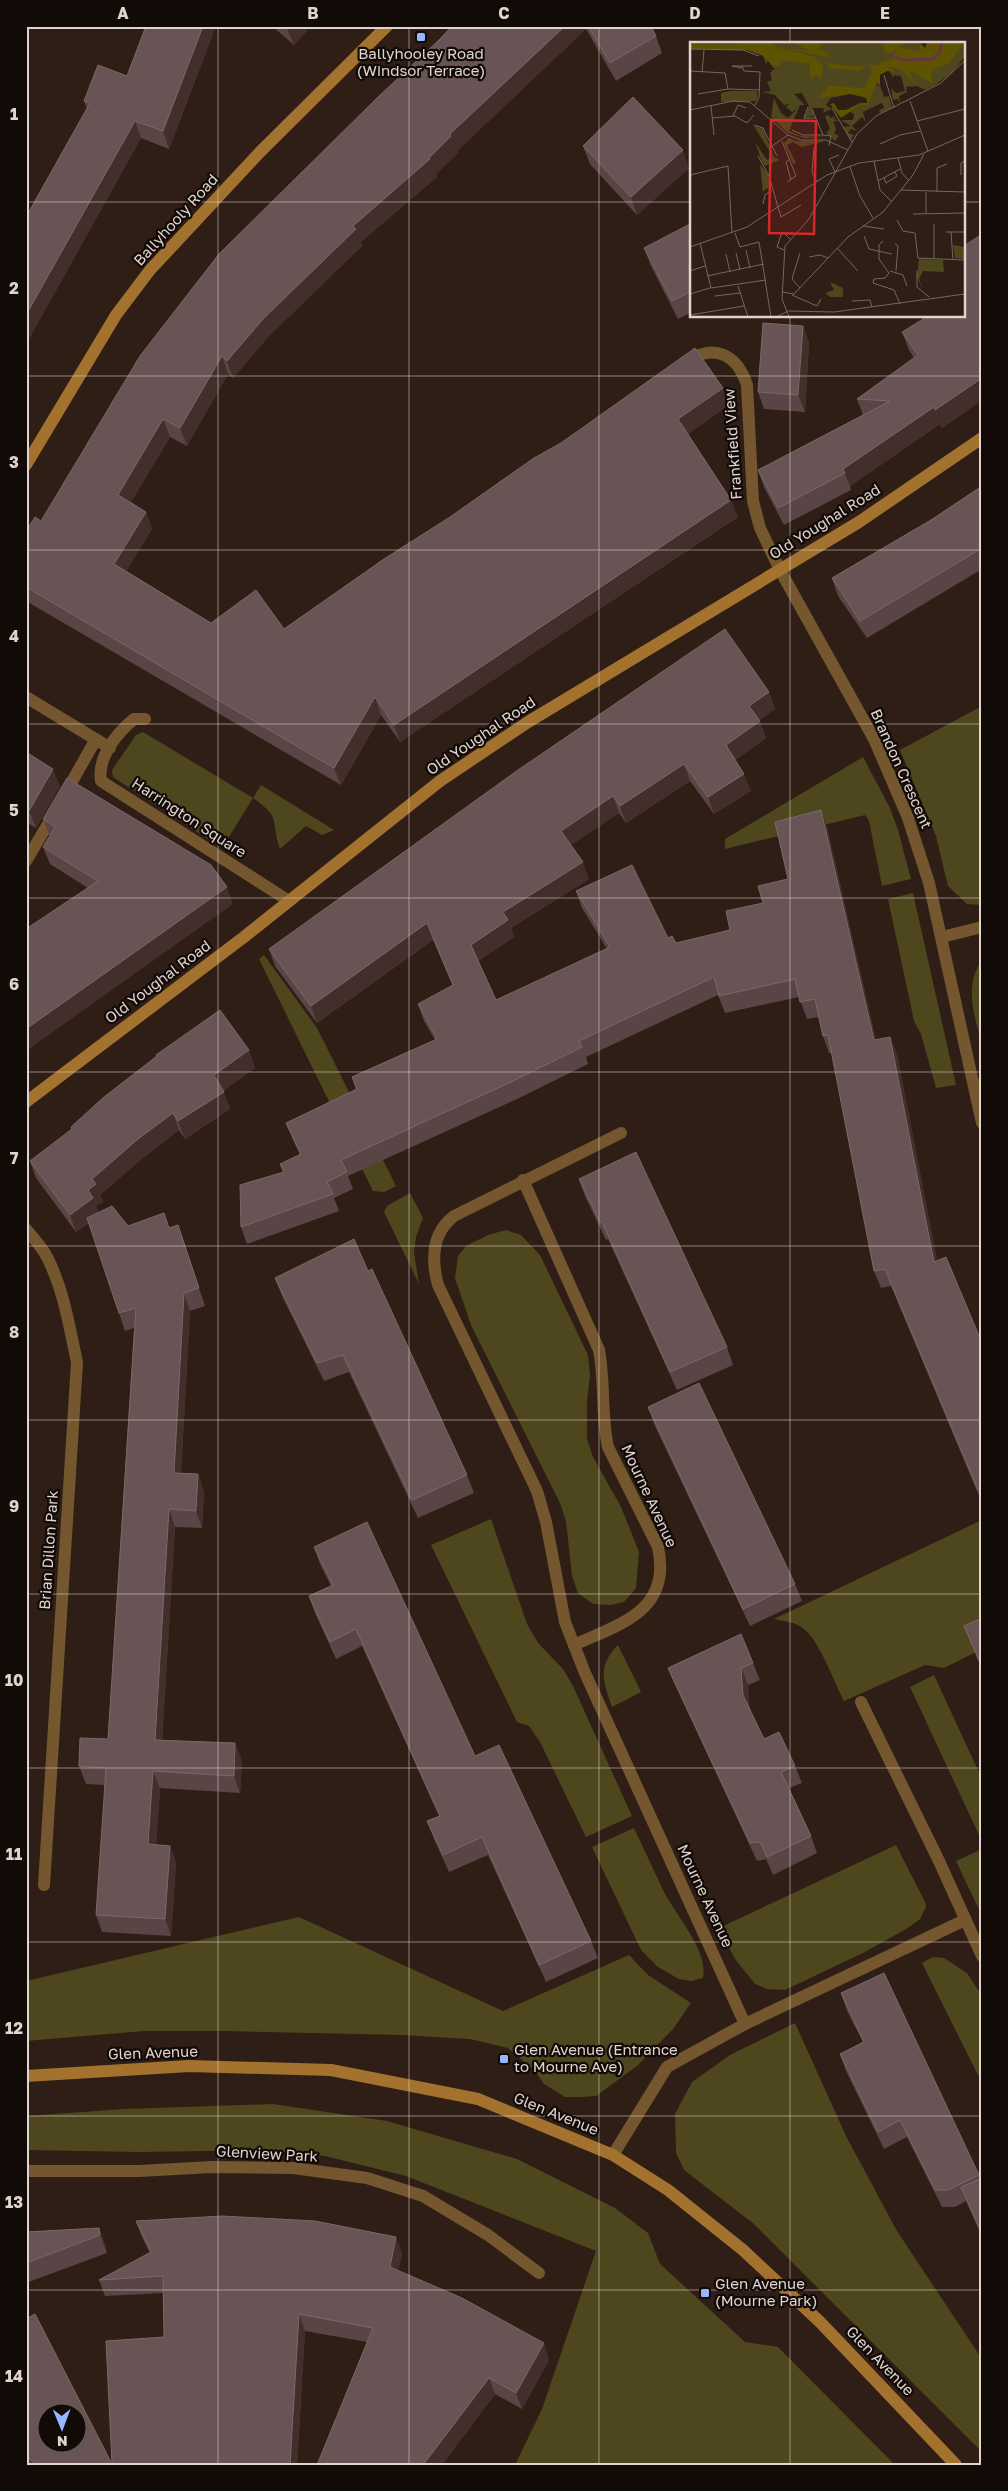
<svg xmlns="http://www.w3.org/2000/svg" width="1008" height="2491" viewBox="0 0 1008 2491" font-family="'Golos Text',sans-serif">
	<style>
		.green { fill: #4e471d }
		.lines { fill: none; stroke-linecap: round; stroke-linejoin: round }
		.lane { stroke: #74562f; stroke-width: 12 }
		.street { stroke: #74562f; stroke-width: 12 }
		.secondary { stroke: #a3722f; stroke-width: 12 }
		.wall { fill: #594545 }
		.shaded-wall { fill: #422f2c }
		.building { fill: #685454; stroke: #7a6867; fill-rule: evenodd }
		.grid { fill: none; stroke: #e0d4cf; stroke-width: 1; stroke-opacity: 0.55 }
		.poi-dot { fill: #94b7fd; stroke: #110a07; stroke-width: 2 }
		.labels { text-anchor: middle; stroke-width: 4.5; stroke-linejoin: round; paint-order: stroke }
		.poi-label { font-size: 15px; fill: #e0d4cf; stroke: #110a07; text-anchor: start }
		.street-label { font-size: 15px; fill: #e0d4cf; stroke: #110a07 }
		.inset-river { fill: none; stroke: #69304f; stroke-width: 2.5 }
		.inset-road { fill: none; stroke: #756760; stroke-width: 1 }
		.view { fill: #d62828; fill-opacity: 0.15; stroke: #d62828; stroke-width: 2.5 }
		.inset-edge { fill: none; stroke: #e0d4cf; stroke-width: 2.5 }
		.neatline { fill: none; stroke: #e0d4cf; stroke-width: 2 }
		.grid-label { font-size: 16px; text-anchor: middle; font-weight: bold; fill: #e0d4cf }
	</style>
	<rect width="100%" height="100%" fill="#2e1e16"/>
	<!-- green -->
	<g class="green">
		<path d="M982,706V905L967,904L948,886L936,836L900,750Z"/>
		<path d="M143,732L253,798L261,785L334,830L322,835L306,826L280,849C270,821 283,819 253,798L222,848L113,777L112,770L136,735Z"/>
		<path d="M863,757L890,808L898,830L911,879L882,886L869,821L865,815L725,849V839Z"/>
		<path d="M913,893L956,1085L936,1088L921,1034L914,1021L888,899Z"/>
		<path d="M264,955L317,1028L396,1186L384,1192L373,1191L259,959Z"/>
		<path d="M982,960V1045C975,1016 963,987 982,960Z"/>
		<path d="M410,1193L423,1218L416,1237L414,1253L419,1284L384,1212L387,1206Z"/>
		<path d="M506,1230L521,1235L540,1255L588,1355L590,1375L587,1402V1439L593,1457L621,1507L639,1552L636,1588L624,1602L610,1605L593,1604L578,1593L572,1576L566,1521L560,1503L471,1325L455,1278L458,1256L466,1246L488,1235Z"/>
		<path d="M491,1519L527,1624L538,1643L563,1669L573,1686L632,1816L586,1837L540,1742L529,1726L517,1722L431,1545Z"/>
		<path d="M982,1520V1649L944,1668L925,1665L844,1701C834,1682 820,1642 804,1629C796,1622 784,1621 774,1619Z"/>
		<path d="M618,1645L641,1692L612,1707C603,1681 597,1666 618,1645Z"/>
		<path d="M934,1675L982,1779V1834L979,1835L910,1687Z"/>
		<path d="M634,1828C644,1849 654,1871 664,1892C676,1915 709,1952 703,1978L691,1981L679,1979L658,1967L641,1950L592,1847Z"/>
		<path d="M896,1845L925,1902L926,1907L920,1919L908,1928L863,1953L785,1990L767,1989L755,1984L735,1959L719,1928Z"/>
		<path d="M982,1849V1916L956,1861Z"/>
		<path d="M299,1917L503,2011L629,1955L648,1975L691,2003L673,2029L637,2066L596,2096L581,2097H565L544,2084L535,2071L508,2048L470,2039L402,2035L223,2031H144L26,2041V1981Z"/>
		<path d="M933,1957L944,1958L967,1973L982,1996V2083L922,1963Z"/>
		<path d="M795,2023L847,2138L897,2231L982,2359V2452L754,2224L684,2170L676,2153L675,2114L692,2082L730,2055Z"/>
		<path d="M273,2104L387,2121L517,2159L615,2208L648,2233L660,2264L745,2342L778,2347L895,2465H515L542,2409L596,2251L406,2176L325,2156L264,2150L139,2152L26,2150V2116L125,2109Z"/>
	</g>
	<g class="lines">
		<!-- lane -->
		<g class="lane">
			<path d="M65,794L96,739"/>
			<path d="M26,861L54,814"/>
		</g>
		<!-- street -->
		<g class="street">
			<path d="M686,362C714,343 737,354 747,385L753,501L760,528L780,570L874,739L908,818L929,883L982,1123"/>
			<path d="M26,697L110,748"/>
			<path d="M145,719H134C117,733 97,757 101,781L289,901"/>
			<path d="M942,937L982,927"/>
			<path d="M621,1133L454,1216C432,1233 431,1259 438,1285L537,1491L546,1522L565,1622L585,1673L745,2024"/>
			<path d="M523,1180L599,1350C605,1382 601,1415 608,1447L658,1547C672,1611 620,1624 574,1645"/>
			<path d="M26,1229C33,1238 42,1247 47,1257C64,1290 69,1326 77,1362L44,1885"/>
			<path d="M861,1702L939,1861L982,1956"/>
			<path d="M613,2155L667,2067L745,2024L965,1920"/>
			<path d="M26,2171H139L212,2167L293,2168L367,2178L423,2196L488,2235L539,2273"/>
		</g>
		<!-- secondary -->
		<g class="secondary">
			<path d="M26,465L116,315L150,270L260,152L387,26"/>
			<path d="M26,1102L244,937L440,781L528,722L859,522L982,438"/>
			<path d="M26,2076L189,2066L331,2070L478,2099L613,2155L668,2190L743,2250L820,2322L956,2465"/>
		</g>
	</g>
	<!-- wall -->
	<g class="wall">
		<path d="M146,26H216L169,149L141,138L26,344V217L87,109L84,101L127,76Z"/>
		<path d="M272,26H311L294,45Z"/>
		<path d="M452,26H651L656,36L662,53L616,81L586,29L457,151L458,153L436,174L437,177L361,242L362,246L269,336L233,378L228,374L187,446L170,437L131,502L146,512L152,529L126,571L211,623L284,629L729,405L688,434L738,517L400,742L381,715L341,785L26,601V531L41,521L440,39Z"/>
		<path d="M583,146L689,168L637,215L590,164Z"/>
		<path d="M692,223V312L678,319L651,266L644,248Z"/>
		<path d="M982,234V400L942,428L940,424L850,486L851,490L784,525L764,487L758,470L863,415L857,399L914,358L909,350L902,332L964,316Z"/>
		<path d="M803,326L809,343L805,412L764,409L758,392Z"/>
		<path d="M982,486V569L867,638L838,596L832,578L931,520Z"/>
		<path d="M769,692L775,709L759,720L766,738L735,760L751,791L714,814L690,781L626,823L619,813L571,845L589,879L511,928L514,937L478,961L496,1000L607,949L582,908L576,891L668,938L676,943L730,930L763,903L788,879L827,827L876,1040L897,1054L937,1261L982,1343V1503L891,1286L881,1288L874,1271L832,1053H829L823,1036L818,1017L807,1019L799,997L725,1013L718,995L586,1057L588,1064L517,1099L348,1176L353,1189L334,1198L339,1211L247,1244L241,1227L283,1172L280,1164L300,1155L293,1140L286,1123L356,1090L352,1077L435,1040L424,1021L418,1004L453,986L433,940L317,1023L275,966L269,949Z"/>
		<path d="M26,752L60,786L36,828L26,822Z"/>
		<path d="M43,819L233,904L88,888L50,864L43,847L50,836Z"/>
		<path d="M249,1050L255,1068L223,1091L230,1109L185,1139L179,1130L144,1157L100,1195L103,1202L96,1206L98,1212L128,1226L170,1228L178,1225L205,1306L190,1311L181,1473L198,1474L204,1492L202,1528L175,1527L162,1741L242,1760L240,1793L160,1788L156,1845L170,1846L176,1863L171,1936L102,1932L96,1915L105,1785L86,1784L79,1766L108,1739L134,1328L125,1331L89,1223L76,1232L36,1178L30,1161L72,1130L71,1127L156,1057V1055Z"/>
		<path d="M579,1179L727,1347L733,1365L677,1390L608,1239L606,1240L585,1196Z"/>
		<path d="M368,1271L467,1475L474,1493L418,1518L349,1372L324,1381L282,1296L275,1278Z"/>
		<path d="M648,1407L795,1584L802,1601L750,1626L654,1424Z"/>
		<path d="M314,1547L475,1756L591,1941L598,1958L546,1982L488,1855L449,1872L434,1839L427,1821L439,1816L362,1646L336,1659L315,1613L309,1596L331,1586L320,1564Z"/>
		<path d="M982,1618V1670L964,1626Z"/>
		<path d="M753,1663L760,1680L748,1685L749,1708L764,1739L795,1766L802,1783L789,1788L811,1836L817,1853L773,1875L766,1859L757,1861L675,1685L668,1668Z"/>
		<path d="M841,1993L979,2175L981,2178H982V2237L966,2201L955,2207H942L907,2137L884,2149L846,2071L840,2054L863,2042L847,2011Z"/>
		<path d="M136,2221L402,2253L398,2271L549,2360L522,2409L495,2394L442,2465H317L367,2342L305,2331L297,2465H26V2319L112,2464L164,2337L163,2293L105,2296L99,2280L150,2253L142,2237Z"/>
		<path d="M99,2228L105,2245L107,2253L26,2283V2232Z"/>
	</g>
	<!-- shaded-wall -->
	<g class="shaded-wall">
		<path d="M203,26H216L169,149L163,131Z"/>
		<path d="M289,26H311L294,45L287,28Z"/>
		<path d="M565,26H585L586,29L457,151L458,153L436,174L437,177L361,242L362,246L269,336L233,378L227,361L263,319L353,226L429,158L450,134Z"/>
		<path d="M135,121L141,138L26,344V315Z"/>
		<path d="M683,150L689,168L637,215L631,197Z"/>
		<path d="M803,326L809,343L805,412L798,395Z"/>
		<path d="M222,356L228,374L187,446L180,428Z"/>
		<path d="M982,378V400L942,428L935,410Z"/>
		<path d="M723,388L729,405L684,437L678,419Z"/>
		<path d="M934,407L940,424L850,486L843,469Z"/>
		<path d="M163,419L170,437L125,512L118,495Z"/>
		<path d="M731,500L738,517L400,742L394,725Z"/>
		<path d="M146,512L152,529L120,581L114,564Z"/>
		<path d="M769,692L775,709L755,723L749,706Z"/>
		<path d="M375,697L381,715L341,785L334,768Z"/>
		<path d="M760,721L766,738L732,762L726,745Z"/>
		<path d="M684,764L690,781L626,823L620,806Z"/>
		<path d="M53,769L60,786L36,828L29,811Z"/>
		<path d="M744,774L751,791L714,814L708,797Z"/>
		<path d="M613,796L619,813L567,848L561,831Z"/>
		<path d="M821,810L827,827L880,1057L874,1040Z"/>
		<path d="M583,862L589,879L511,928L514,937L477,962L471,945L503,912Z"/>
		<path d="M227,887L233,904L26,1051V1029Z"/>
		<path d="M427,923L433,940L317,1023L311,1006Z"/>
		<path d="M890,1037L897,1054L941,1279L934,1262Z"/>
		<path d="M249,1050L255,1068L220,1093L214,1075Z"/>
		<path d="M224,1092L230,1109L185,1139L178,1121Z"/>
		<path d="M173,1113L179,1130L144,1157L100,1195L103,1202L96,1206L99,1215L76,1232L70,1215L88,1190L92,1179L138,1139Z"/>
		<path d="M184,1293L190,1311L180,1490L174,1473Z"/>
		<path d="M198,1474L204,1492L202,1528L196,1511Z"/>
		<path d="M169,1509L175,1527L161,1758L155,1740Z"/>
		<path d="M741,1668L748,1685L750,1713L743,1695Z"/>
		<path d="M235,1743L242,1760L240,1793L234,1776Z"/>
		<path d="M153,1771L160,1788L155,1862L148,1844Z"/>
		<path d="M170,1846L176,1863L171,1936L165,1919Z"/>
		<path d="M99,2228L105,2245L107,2253L100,2235Z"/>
		<path d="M396,2237L402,2253L396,2283L390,2267Z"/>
		<path d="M299,2314L305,2331L297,2465H290Z"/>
		<path d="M544,2343L549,2360L522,2409L516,2393Z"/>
		<path d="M489,2378L495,2394L442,2465H423Z"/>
	</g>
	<!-- building -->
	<g class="building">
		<path d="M146,26H203L163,131L135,121L26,315V217L90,103L84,101L98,65L127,76Z"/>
		<path d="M452,26H565L450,134L451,136L429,158L430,159L353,226L356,229L263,319L227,361L222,356L180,428L163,419L118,495L146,512L114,564L211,623L256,590L284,629L384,559L450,517L534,458L561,443L695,348L723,388L678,419L731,500L394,725L375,697L334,768L26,587V531L35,517L41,521L140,356L219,254L378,97L440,39Z"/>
		<path d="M588,26H651L656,36L610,63Z"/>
		<path d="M633,97L683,150L631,197L583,146Z"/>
		<path d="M692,223V291L672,301L644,248Z"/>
		<path d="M982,234V378L935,410L934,407L843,469L845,473L778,508L758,470L890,401L857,399L918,355L902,332L928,316H964V246Z"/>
		<path d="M763,323L803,326L798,395L758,392Z"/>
		<path d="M982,486V548L860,621L832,578L931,520Z"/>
		<path d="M725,629L769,692L749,706L760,721L726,745L744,774L708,797L684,764L620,806L613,796L561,831L583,862L503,912L508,920L471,945L496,1000L610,947L576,891L632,865L668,938L672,936L676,943L730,930L726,911L763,903L758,886L788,879L775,822L821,810L874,1040L890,1037L934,1262L946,1257L982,1343V1488L978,1490L885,1269L874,1271L828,1035L823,1036L815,999L800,1002L795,979L719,996L714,977L579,1041L582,1047L511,1082L341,1160L347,1172L327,1182L333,1194L241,1227L240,1185L284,1172L280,1164L301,1154L286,1123L357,1089L352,1077L437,1039L418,1004L453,985L427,923L311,1006L269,949L518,770Z"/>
		<path d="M26,752L53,769L29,811L26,809Z"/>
		<path d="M67,778L211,865L227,887L26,1029V929L98,881L43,847L55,827L43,819Z"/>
		<path d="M220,1010L249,1050L214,1075L224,1092L178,1121L173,1113L138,1139L92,1179L96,1184L88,1190L93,1198L70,1215L30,1161L72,1129L71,1127L104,1097L157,1056L156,1055Z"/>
		<path d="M636,1152L727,1347L670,1372L602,1222H600L579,1179Z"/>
		<path d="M112,1206L128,1226L164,1213L169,1228L178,1225L199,1288L184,1293L174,1473L198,1474L196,1511L169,1509L155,1740L235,1743L234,1776L153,1771L148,1844L170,1846L165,1919L96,1915L106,1768L79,1766L80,1738L108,1739L136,1308L119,1313L87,1218Z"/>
		<path d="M354,1239L368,1271L372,1269L467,1475L412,1500L343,1355L317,1363L275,1278Z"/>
		<path d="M699,1383L795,1584L743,1609L648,1407Z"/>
		<path d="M367,1522L475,1756L499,1745L591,1941L539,1965L482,1837L443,1855L427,1821L440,1816L356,1629L330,1642L309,1596L333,1585L314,1547Z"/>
		<path d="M982,1618V1667L964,1626Z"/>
		<path d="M741,1634L753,1663L741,1668L743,1695L764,1739L779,1732L795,1766L781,1772L811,1836L767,1857L760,1842L750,1843L668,1668Z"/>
		<path d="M884,1973L979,2175L948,2190H935L900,2120L878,2132L840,2054L864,2042L841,1993Z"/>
		<path d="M982,2178V2234L961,2187Z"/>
		<path d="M222,2216L315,2221L396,2237L390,2267L462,2298L544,2343L516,2393L489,2378L423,2465H317L373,2328L299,2314L290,2465H38L26,2456V2319L35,2314L112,2464L106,2341L164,2337L163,2276L99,2280L151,2252L136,2221ZM48,2414H78V2444H48Z"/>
		<path d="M99,2228L100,2235L26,2263V2232Z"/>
	</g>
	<!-- grid -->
	<path class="grid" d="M218,26V2465M409,26V2465M599,26V2465M790,26V44M26,202H692M964,202H982M790,316V2465M26,376H982M26,550H982M26,724H982M26,898H982M26,1072H982M26,1246H982M26,1420H982M26,1594H982M26,1768H982M26,1942H982M26,2116H982M26,2290H982"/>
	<!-- markers -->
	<g class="poi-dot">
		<rect x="416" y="32" width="10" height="10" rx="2.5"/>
		<rect x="499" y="2054" width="10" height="10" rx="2.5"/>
		<rect x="700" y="2288" width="10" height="10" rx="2.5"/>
	</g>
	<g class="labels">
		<!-- poi labels -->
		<g class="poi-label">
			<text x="421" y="59" text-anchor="middle">Ballyhooley Road<tspan x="421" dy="17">(Windsor Terrace)</tspan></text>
			<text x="514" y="2055">Glen Avenue (Entrance<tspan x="514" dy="17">to Mourne Ave)</tspan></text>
			<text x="715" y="2289">Glen Avenue<tspan x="715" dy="17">(Mourne Park)</tspan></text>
		</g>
		<!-- street labels -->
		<g class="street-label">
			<text transform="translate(176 220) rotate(-48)" y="5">Ballyhooly Road</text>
			<text transform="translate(733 444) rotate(-94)" y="5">Frankfield View</text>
			<text transform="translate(825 522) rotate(-32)" y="5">Old Youghal Road</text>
			<text transform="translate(481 736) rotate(-34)" y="5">Old Youghal Road</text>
			<text transform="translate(901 769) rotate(66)" y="5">Brandon Crescent</text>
			<text transform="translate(189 818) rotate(33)" y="5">Harrington Square</text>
			<text transform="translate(158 982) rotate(-37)" y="5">Old Youghal Road</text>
			<text transform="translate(649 1496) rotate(65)" y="5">Mourne Avenue</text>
			<text transform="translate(49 1550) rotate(-86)" y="5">Brian Dillon Park</text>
			<text transform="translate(705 1896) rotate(65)" y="5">Mourne Avenue</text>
			<text transform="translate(153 2053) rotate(-2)" y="5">Glen Avenue</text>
			<text transform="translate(556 2114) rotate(22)" y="5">Glen Avenue</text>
			<text transform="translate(267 2154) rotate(3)" y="5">Glenview Park</text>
			<text transform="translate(880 2361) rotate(46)" y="5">Glen Avenue</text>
		</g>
	</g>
	<!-- overview -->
	<g transform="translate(690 42)">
		<rect width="275" height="275" fill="#2e1e16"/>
		<path d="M0,0H229L230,8L249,2L245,0H275V14L262,31L245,43L235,48L227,44L216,45L217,50L209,54L210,62L208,57L203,58L201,46L206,51L215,49L211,34L204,33L203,36L199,28L188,31L187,44L190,43L194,55L199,54L202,66L190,71L189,68L194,66L192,61L173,70L176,80L172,75L162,84L167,89L161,87L158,91L164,93L161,98L153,85L161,84L151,78H163L164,72L160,70L170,63H178L176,56L160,52L141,56L136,63L142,67L133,71L134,66H122L124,74L115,75L119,64L112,51L104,52L115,63H110L99,89L111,94L139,95L114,96L98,91L81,75L84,56L91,71L98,76L107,67L102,70L96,65L99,62L94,63L85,53L72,50L81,49L77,40L82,38L80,31L83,29L80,28H85L78,19L76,22L73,14L57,8L0,7ZM40,49H67V57L65,59L31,60V51ZM139,73L140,76L147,74L143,77L149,78L143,80L146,87L144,91L149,94L145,99L136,91L140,87L135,74ZM64,84L73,87L84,115L90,118L75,124L72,120L65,100L77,118L83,115ZM99,96L105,99H135L112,105L103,100L97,103L106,121L103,122L94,101ZM70,122L78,133L81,145L74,148L73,152ZM263,203L275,205V217L265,216ZM229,217L253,218L254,230L233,229L229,237L233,249L227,235ZM140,240L153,246V255H140L135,251L144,248Z" fill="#4e471d"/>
		<path d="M51,0H82L88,6L125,15L133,24L131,37L126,33L120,37V22L91,18L90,24L83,23L72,13L57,8L0,6V2L46,3ZM102,0H128L131,5L123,10L131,7L142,16L89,5L121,9ZM195,0H212V3L206,5L203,11H197L192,6ZM229,0L235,6L237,0H271L272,4L258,22L242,28L241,37L245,43L221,29L219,31L227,43L210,27L186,22L203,17L207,5L230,9ZM139,21L160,24L177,23L169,29L138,26ZM179,23H193L207,30L197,29L190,33V43L186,41L178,63H170L151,76L140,62L144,61L148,68H156L170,61H178L176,55L160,52L128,56L139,44L175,46L182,29Z" fill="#5e5300"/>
		<path class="inset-river" d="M201,13L212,18L243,17L249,12L252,0"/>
		<path class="inset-road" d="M0,7L53,8L69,14M52,24L54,29L70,30M52,26L42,24H62M0,29L35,31L38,47L69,48M12,30L14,8M194,33L204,66M8,52L38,47M220,59L238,109M65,63L69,55L70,30M21,64L24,93M118,65L114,76H126M142,66L162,100M122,67L133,93L141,94L139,104M0,68L43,59L60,60L98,93L111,98H136L158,108M43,74L48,63L56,66M22,76L45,74L57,81L64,73M227,79L275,67M64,83L73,86L87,114M102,88L113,93H133M92,99L106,134L97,140M190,102L210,93L230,89M82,104L98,93M124,106L122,130L127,140M68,114L79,134L91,175L111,163M208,116L212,131L218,138M100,117L96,120L101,138M184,119L190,148L202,160M160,125L170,154L183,176M145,130L139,117L149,113M0,133L38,124L42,191M271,133V121L275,119M194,136L196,141L207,134L205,130M188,139L210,127M211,148L275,150M236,150V171M247,150V126L257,122M73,162L75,153L82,148M223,172L275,171M207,178L213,189L225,191L228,216L275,218M173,184L194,187M256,190H275M261,190L263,218M45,191L50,205L69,200L81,275M174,194L179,207L202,212M193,199L189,203V217L199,231L195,236L184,237L183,241L204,248L210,262M10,201L21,246L76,238M205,202L208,204L206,229M0,205L57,185L137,133L169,121L229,113L275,93M147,206L168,229M56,208L60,226M94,208L87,205L91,193L94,191L100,197M46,211L50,228M110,211L102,237L110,246M36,212L40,230M119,215L130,213L138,216M244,216V182M0,229L15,224M200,229L213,233L217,244M227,229V245L239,255M17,234L74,222M48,244L58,275M92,250L104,252L158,195L193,170L223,133L234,112M0,252L20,246M102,253L127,264L131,257M25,254L50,251M162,259L180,258L182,265M0,273L54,264M86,275L98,269L144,270L275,252M99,275L92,257L95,204L119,177L167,92L186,74L251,41L275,18"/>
		<path class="view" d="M81,78L126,79L124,192L79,191Z"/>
		<rect width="275" height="275" class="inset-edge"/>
	</g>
	<!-- border -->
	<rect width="1008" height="2491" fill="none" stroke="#110a07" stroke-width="55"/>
	<!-- north arrow -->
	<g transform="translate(62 2428) rotate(179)"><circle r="24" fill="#110a07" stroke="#645b57"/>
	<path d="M0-4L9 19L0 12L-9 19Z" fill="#94b7fd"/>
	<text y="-8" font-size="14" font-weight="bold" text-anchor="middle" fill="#e0d4cf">N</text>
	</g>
	<rect x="28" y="28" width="952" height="2436" class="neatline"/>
	<g class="grid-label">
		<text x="123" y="19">A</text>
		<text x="313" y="19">B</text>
		<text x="504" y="19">C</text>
		<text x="695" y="19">D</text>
		<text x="885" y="19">E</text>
		<text x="14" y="120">1</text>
		<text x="14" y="294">2</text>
		<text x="14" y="468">3</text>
		<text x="14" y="642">4</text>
		<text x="14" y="816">5</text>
		<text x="14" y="990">6</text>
		<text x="14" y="1164">7</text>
		<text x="14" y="1338">8</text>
		<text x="14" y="1512">9</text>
		<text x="14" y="1686">10</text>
		<text x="14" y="1860">11</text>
		<text x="14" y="2034">12</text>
		<text x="14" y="2208">13</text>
		<text x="14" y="2382">14</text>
	</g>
</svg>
